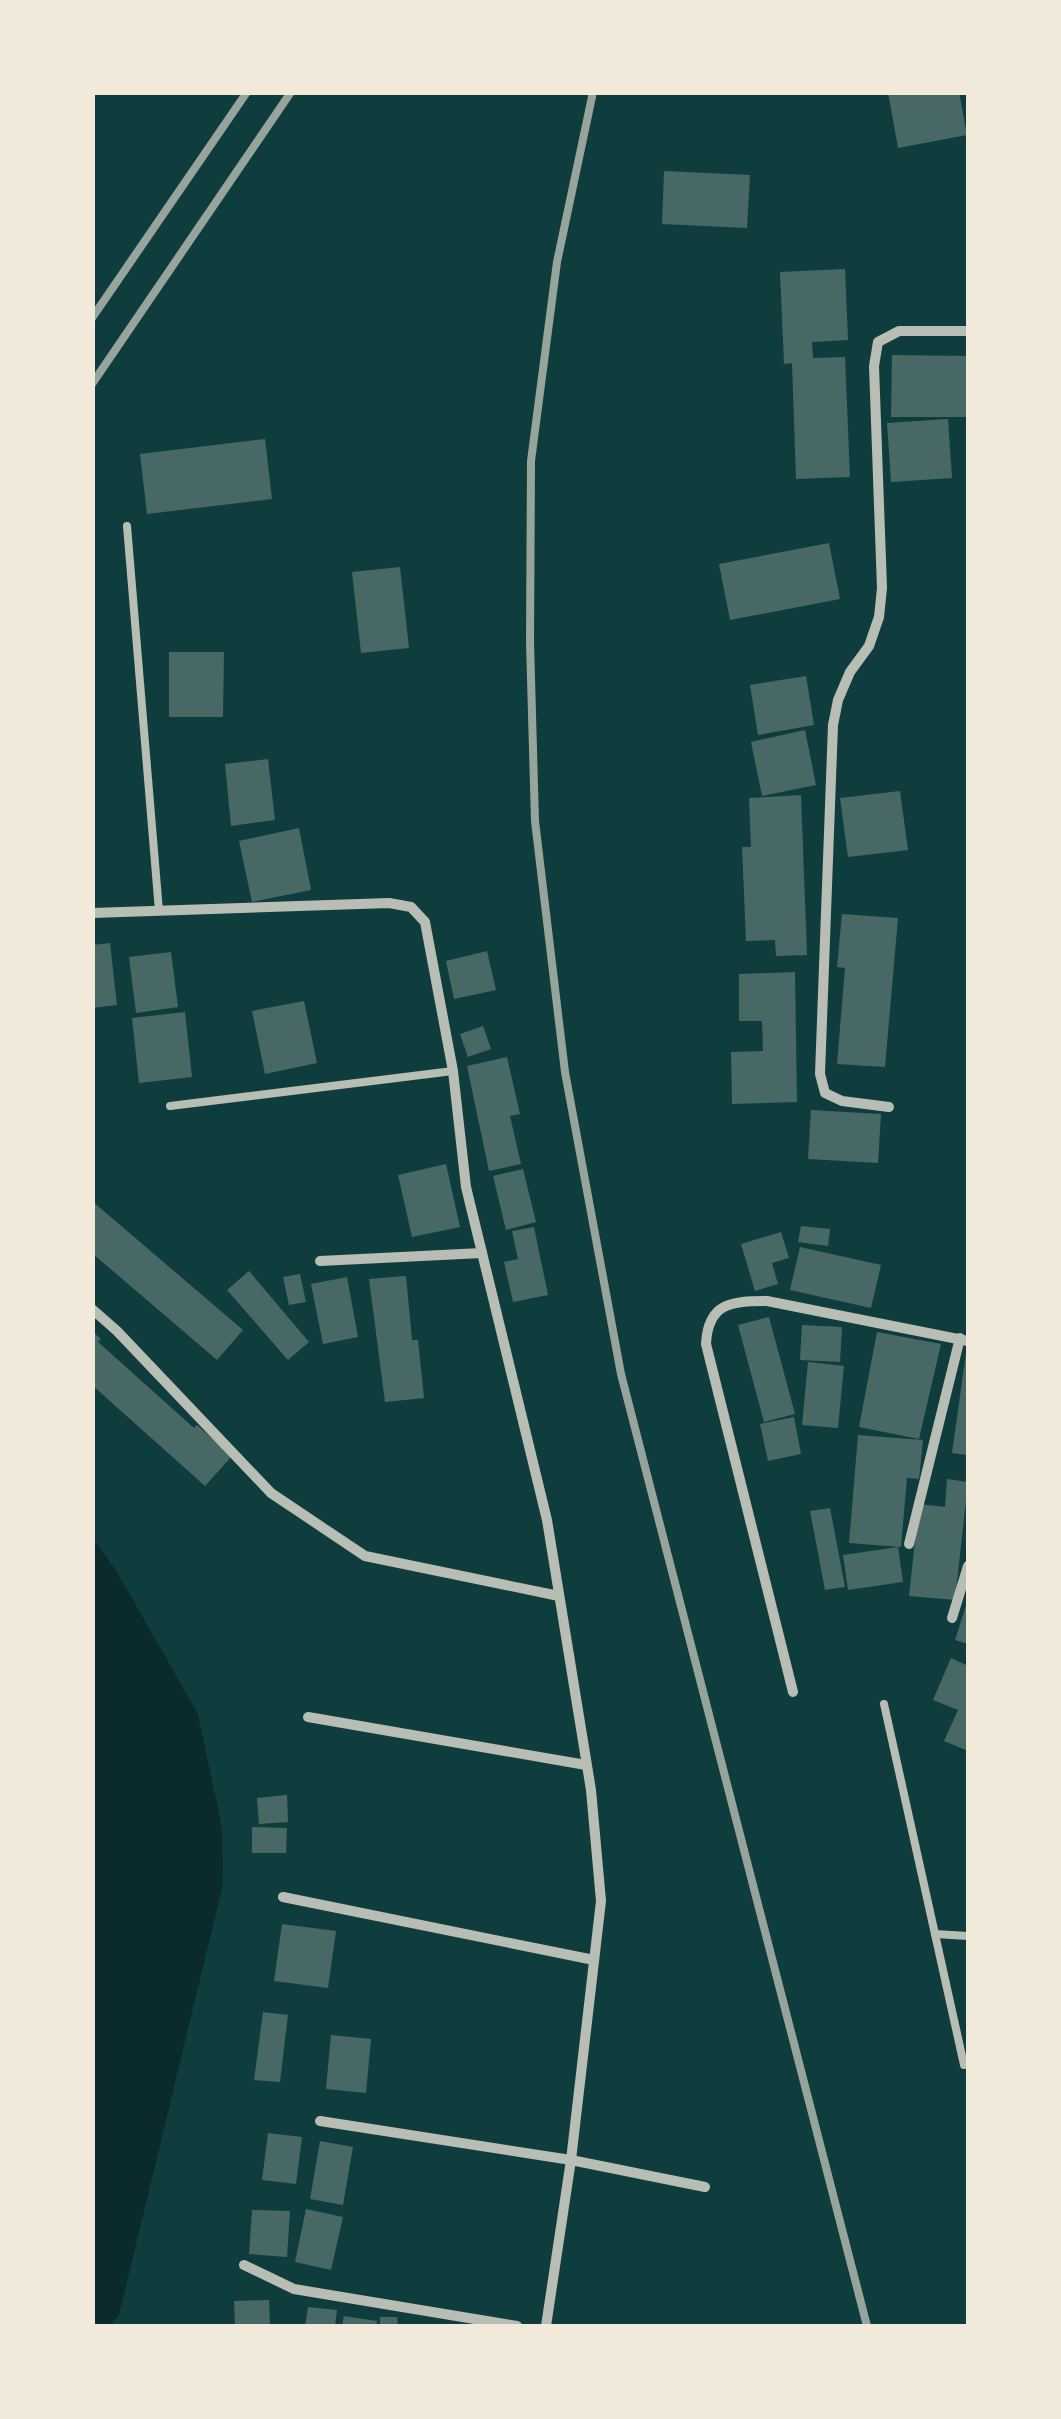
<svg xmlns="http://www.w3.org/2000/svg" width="1061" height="2419" viewBox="0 0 1061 2419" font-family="Ubuntu,sans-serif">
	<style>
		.water { fill: #0a2a2b }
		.building { fill: #486865 }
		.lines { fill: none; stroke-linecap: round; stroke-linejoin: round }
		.service { stroke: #b8beb3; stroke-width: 8 }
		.minor { stroke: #b8beb3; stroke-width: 10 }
		.rail { stroke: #97a49c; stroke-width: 8 }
	</style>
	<rect width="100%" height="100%" fill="#0f3d3e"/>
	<!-- water -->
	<path class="water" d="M93,1538L117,1572L198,1714L222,1828L223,1884L119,2315L109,2326H92Z"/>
	<!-- building -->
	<g class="building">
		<path d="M888,92H959L967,135L898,148Z"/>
		<path d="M664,171L750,175L747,228L662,224Z"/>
		<path d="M845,269L848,340L812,342L813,358L845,357L850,477L796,479L792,363L784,364L780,272Z"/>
		<path d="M892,355L968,356V417H891Z"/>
		<path d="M948,419L952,478L891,482L887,423Z"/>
		<path d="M265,439L272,499L147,514L140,454Z"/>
		<path d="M829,543L840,599L730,620L719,564Z"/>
		<path d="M400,567L409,648L361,653L352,572Z"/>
		<path d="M169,652H224L223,717H169Z"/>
		<path d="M806,676L814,725L758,735L750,685Z"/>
		<path d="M805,730L816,785L762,796L751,742Z"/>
		<path d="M268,759L275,820L231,826L225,764Z"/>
		<path d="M900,791L908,850L848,857L840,798Z"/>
		<path d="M801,795L807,955L776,956L775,940L746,941L742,847H751L749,798Z"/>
		<path d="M299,828L311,890L252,902L239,841Z"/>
		<path d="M842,914L898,918L885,1067L837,1064L845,968L837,967Z"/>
		<path d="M110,943L117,1005L92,1008V945Z"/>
		<path d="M487,951L496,990L454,999L446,961Z"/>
		<path d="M171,952L178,1007L136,1013L129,957Z"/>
		<path d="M795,972L797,1102L732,1104L731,1052L763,1051L762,1021H739V974Z"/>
		<path d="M304,1001L317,1063L265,1074L252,1011Z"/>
		<path d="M185,1012L192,1077L139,1083L132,1018Z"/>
		<path d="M483,1026L491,1049L468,1057L460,1034Z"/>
		<path d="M507,1057L520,1114L510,1116L521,1164L489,1171L467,1066Z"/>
		<path d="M811,1110L881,1114L878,1163L808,1159Z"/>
		<path d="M446,1164L460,1227L412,1237L398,1175Z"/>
		<path d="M523,1169L536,1222L506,1230L493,1176Z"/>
		<path d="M92,1201L243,1330L217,1360L92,1253Z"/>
		<path d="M801,1226L830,1229L828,1246L798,1242Z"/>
		<path d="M534,1227L548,1295L513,1302L504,1262L518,1259L512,1231Z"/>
		<path d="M781,1232L789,1258L772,1263L778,1284L755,1291L741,1244Z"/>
		<path d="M800,1247L881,1265L871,1308L790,1290Z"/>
		<path d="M249,1271L309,1342L288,1360L227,1290Z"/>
		<path d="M300,1274L306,1302L289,1305L283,1277Z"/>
		<path d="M406,1276L412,1340H418L424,1398L385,1402L369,1279Z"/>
		<path d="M347,1277L358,1337L323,1344L311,1284Z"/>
		<path d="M769,1317L795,1414L764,1422L738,1325Z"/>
		<path d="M802,1325L842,1327L840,1362L800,1360Z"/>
		<path d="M92,1331L101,1339L98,1342L194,1428L197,1425L232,1456L205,1486L92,1385Z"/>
		<path d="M877,1332L941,1344L919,1439L859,1427Z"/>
		<path d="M966,1353H968V1455L952,1453Z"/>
		<path d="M808,1362L844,1366L838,1428L802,1425Z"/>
		<path d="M794,1417L801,1454L768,1461L760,1424Z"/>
		<path d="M858,1435L923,1440L919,1479L907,1478L901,1547L849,1543Z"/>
		<path d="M947,1479L968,1482L955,1600L909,1596L919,1504L945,1507Z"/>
		<path d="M830,1508L845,1587L825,1590L810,1511Z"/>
		<path d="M898,1547L903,1582L848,1590L843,1555Z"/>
		<path d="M968,1599V1644L955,1640Z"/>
		<path d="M951,1658L968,1666V1751L944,1741L958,1710L933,1700Z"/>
		<path d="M287,1795L288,1822L259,1824L257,1798Z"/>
		<path d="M252,1827L287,1828L286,1853H252Z"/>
		<path d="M282,1924L336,1931L328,1988L274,1981Z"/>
		<path d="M263,2012L288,2015L280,2082L254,2080Z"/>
		<path d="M331,2035L371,2039L366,2093L326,2089Z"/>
		<path d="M268,2133L302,2137L296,2184L262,2180Z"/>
		<path d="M320,2141L353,2147L343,2205L310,2199Z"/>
		<path d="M306,2209L343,2217L331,2270L295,2262Z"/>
		<path d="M252,2210L290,2211L287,2257L249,2254Z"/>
		<path d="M269,2300L270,2326H235L234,2301Z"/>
		<path d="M308,2307L337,2310L335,2326H305Z"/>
		<path d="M344,2316L377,2321L376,2326H342Z"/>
		<path d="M380,2317H397L398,2326H380Z"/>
	</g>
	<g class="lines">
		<!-- service -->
		<g class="service">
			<path d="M127,526L159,911"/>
			<path d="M170,1106L453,1071"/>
			<path d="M884,1704L964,2065"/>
			<path d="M935,1934L968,1936"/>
		</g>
		<!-- minor -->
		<g class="minor">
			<path d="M92,913L389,903L411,907L425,922L453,1071L466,1187L547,1520L591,1790L601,1901L571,2160L546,2326"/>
			<path d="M889,1107L842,1101L825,1093L820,1074L833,725L838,700L850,672L869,646L879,617L882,588L874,366L878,342L899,331H968"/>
			<path d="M320,1261L482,1253"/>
			<path d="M92,1309L117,1331L271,1493L365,1556L559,1596"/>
			<path d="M909,1544L960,1338"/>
			<path d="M952,1618L968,1566"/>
			<path d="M793,1692L706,1344C708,1303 731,1301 767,1301L968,1341"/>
			<path d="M308,1717L586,1765"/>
			<path d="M283,1897L594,1960"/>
			<path d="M320,2121L571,2160L705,2187"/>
			<path d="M244,2265L294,2289L517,2326"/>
		</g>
		<!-- rail -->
		<g class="rail">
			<path d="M593,92L557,262L531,461L530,642L535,821L565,1072L621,1374L867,2326"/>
			<path d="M92,318L247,92"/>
			<path d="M92,384L291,92"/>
		</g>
	</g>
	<!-- border -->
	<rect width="1061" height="2419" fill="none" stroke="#f1e9da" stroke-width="190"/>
</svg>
